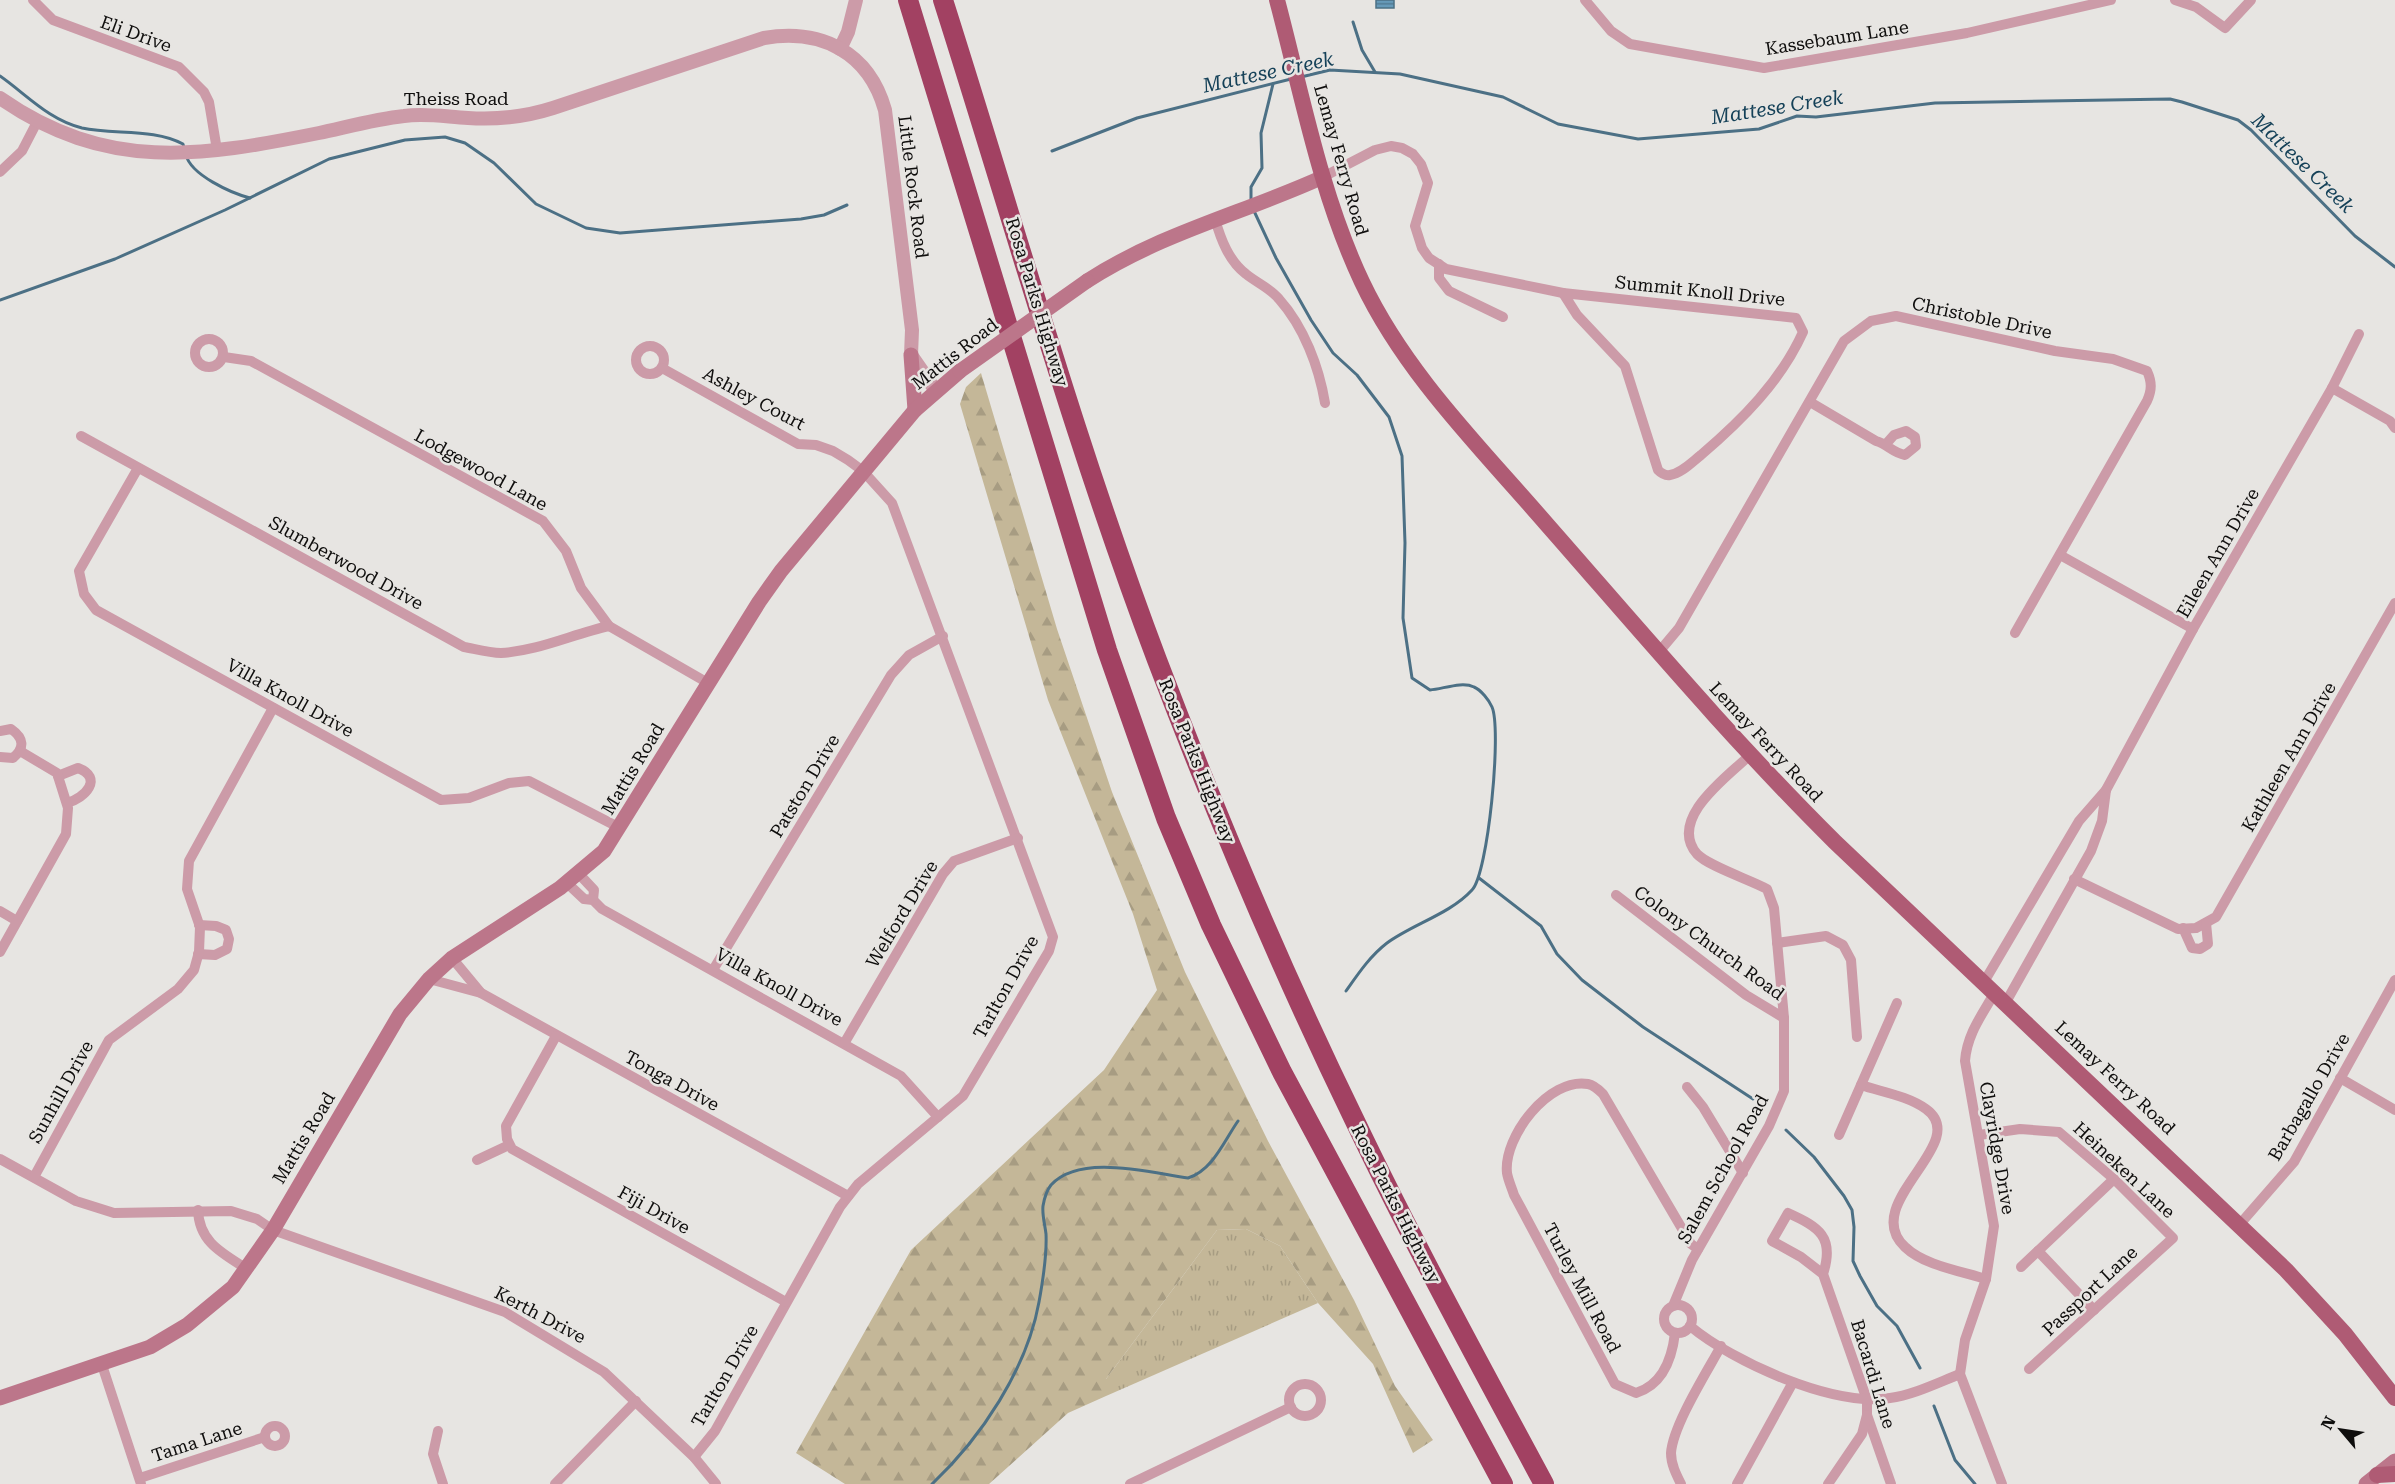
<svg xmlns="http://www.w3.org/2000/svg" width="2395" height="1484" viewBox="0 0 2395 1484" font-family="'Roboto Serif',serif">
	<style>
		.grass { fill: url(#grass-tufts) }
		.forest { fill: url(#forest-firs) }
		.water { fill: url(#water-rules); stroke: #4c7085; stroke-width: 1.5 }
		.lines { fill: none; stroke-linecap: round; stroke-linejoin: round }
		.stream { stroke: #4c7085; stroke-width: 3 }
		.minor { stroke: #cc9ba8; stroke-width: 10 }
		.tertiary { stroke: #cc9ba8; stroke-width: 14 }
		.secondary { stroke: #bc768a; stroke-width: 15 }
		.primary { stroke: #af5b74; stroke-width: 16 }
		.motorway { stroke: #a24162; stroke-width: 20 }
		.secondary-bridge { stroke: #bc768a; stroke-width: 15 }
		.labels { text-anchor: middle; stroke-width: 5; stroke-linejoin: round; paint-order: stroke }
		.street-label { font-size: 18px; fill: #0f0e0d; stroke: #e7e5e2 }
		.water-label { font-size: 20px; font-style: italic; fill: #154158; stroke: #e7e5e2 }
	</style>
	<defs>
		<pattern id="grass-tufts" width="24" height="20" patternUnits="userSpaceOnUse" patternTransform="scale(1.5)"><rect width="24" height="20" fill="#c4b798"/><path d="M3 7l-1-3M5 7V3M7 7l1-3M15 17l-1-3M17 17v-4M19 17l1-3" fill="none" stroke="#a79c82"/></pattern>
		<pattern id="forest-firs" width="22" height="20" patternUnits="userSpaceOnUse" patternTransform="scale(1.5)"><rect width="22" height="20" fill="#c4b798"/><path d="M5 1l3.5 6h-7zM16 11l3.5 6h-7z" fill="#a79c82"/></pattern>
		<pattern id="water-rules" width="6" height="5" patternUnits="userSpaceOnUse" patternTransform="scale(1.5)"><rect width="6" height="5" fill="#669ab9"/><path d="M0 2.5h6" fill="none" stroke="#527c95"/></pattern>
	</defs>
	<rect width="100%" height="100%" fill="#e7e5e2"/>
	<!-- grass -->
	<path class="grass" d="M1246,1229L1280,1246L1318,1303L1106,1396V1379L1217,1230Z"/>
	<!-- forest -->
	<path class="forest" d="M981,373L1057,629L1112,792L1185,972L1268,1141L1354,1300L1395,1386L1433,1440L1413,1453L1373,1364L1318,1303L1280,1246L1246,1229L1217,1230L1106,1379V1396L1068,1413L989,1484H845L796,1453L911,1250L1104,1070L1157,990L1133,914L1048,700L960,404L966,387Z"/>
	<!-- water -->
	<rect class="water" x="1376" y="0" width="18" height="8"/>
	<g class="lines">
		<!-- stream -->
		<g class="stream">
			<path d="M1353,22L1362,50L1375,72"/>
			<path d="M0,76C27,95 49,120 82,128C114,135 154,128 183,144L184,148"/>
			<path d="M1301,77L1330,70L1400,74L1503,97L1558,124L1638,139L1759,129L1797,116L1816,117L1935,103L2170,99L2182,102L2238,120L2251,130L2355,236L2395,267"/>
			<path d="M1052,151L1137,118L1291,79"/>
			<path d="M186,155C191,175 231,193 250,198"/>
			<path d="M1251,202V187L1262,168L1261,133L1273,84"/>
			<path d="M1254,211L1276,258L1311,320L1333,353L1357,375L1389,417L1402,456L1405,543L1403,618L1412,678L1430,690C1443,689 1462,681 1474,687C1481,690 1489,700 1492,707C1502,730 1488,874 1472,890C1450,914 1413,924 1387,943C1370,956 1358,974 1346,991"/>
			<path d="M0,300L115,259L225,210L329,159L405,140L445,137L465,143L494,163L536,204L586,228L620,233L801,219L824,215L847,205"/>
			<path d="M1479,878L1541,926L1557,954L1582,980L1643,1027L1753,1099"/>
			<path d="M1786,1130L1814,1157L1844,1196L1852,1210L1854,1227L1853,1261L1860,1276L1877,1306L1897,1326L1920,1368"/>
			<path d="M1934,1406L1955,1460L1975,1484"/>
			<path d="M932,1484C981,1438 1027,1369 1039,1302C1043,1280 1047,1255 1046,1234C1045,1225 1042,1215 1043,1206C1044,1200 1047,1190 1051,1185C1080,1153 1151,1173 1188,1178C1213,1170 1224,1141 1238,1121"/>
		</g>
		<!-- minor -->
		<g class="minor">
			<path d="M33,0L53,20L179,67L204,92L209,102L217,150"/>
			<path d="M1585,0L1611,31L1630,44L1764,68L1967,33L2111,0"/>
			<path d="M2175,0L2196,7L2225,28L2251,0"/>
			<path d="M0,172L22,151L37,122"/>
			<path d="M1323,177L1375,150L1391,146L1402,148L1413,154L1421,164L1428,183L1415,226L1422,248L1429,258L1446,269L1563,293"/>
			<path d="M1215,219C1221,240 1229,261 1246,274C1257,283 1270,288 1279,299C1304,327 1319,367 1325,403"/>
			<path d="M1439,264V278L1449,291L1503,317"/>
			<path d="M1563,293L1796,318L1803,332C1781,381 1742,420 1701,455C1692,462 1682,473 1670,475C1665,476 1661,473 1658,470L1625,366L1577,315Z"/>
			<circle cx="209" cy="353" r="14"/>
			<circle cx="650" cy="360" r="14"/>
			<path d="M224,357L251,361L543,521L566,551L581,588L609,626L708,683"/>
			<path d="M662,368L798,444L816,445L833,451L848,460L863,471L892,503L1053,937L1049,951L963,1096L858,1184L840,1207L715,1431L694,1457"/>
			<path d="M2332,388L2390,421L2395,428"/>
			<path d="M1810,402L1876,441C1887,444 1893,453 1905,455L1916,446L1915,437L1906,431L1894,435L1886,444"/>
			<path d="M81,436L464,647C475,649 489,653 501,653C538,651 573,634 609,626"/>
			<path d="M138,468L79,571L84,594L96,610L441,800L469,798L509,783L529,781L620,828"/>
			<path d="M2060,555L2193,629"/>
			<path d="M1658,653L1679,628L1844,341L1871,321L1896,316L2055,351L2113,359L2147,371C2152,382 2152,390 2147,401L2015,633"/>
			<path d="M0,731L11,729C24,738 25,748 13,758L0,757"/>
			<path d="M58,776L78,768C104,778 85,798 67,803"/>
			<path d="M579,874L594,890L593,900"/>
			<path d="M2074,879L2178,929L2196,928L2216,917L2395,603"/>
			<path d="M567,883L584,899L593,900L602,909L901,1076L938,1117"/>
			<path d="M1616,895L1746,995L1784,1018"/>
			<path d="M0,911L17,921"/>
			<path d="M2183,928L2192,948L2200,949L2208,944L2206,923"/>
			<path d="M1777,943L1826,936L1843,945L1851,960L1857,1037"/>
			<path d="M0,952L66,834L68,808L57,773L20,751"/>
			<path d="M198,954L215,955L227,949L229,939L226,930L216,926L199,925"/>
			<path d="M452,958L481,993"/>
			<path d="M713,970L891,675L909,655L943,636"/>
			<path d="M429,979L481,993L848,1196"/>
			<path d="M1984,982L2079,821L2106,790L2193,629L2332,388L2359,334"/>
			<path d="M1995,992C1982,1015 1967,1034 1965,1061L1994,1226L1986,1279L1965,1340L1960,1374L2002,1484"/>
			<path d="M2006,1002L2091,851L2102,821L2106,790"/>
			<path d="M556,1036L506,1126L507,1139L512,1149L786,1302"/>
			<path d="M845,1042L943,874L954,861L1018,838"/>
			<path d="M2340,1078L2395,1110"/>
			<path d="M1861,1085C1882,1092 1908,1096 1926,1109C1973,1143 1858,1203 1905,1247C1925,1266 1961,1271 1986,1279"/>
			<path d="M1687,1087L1703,1107L1743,1173"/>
			<path d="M1839,1135L1897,1003"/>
			<path d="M1979,1135L2020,1129L2059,1132L2114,1179L2173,1238L2029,1369"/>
			<path d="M0,1159L76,1201L114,1213L231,1211L257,1219L273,1230L505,1312L604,1372L694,1457L716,1484"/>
			<path d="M477,1160L509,1145"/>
			<path d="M34,1177L109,1040L178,989L194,970L199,952L200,927L187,889L189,861L273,708"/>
			<path d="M198,1210C199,1242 222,1253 247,1269"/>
			<path d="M2240,1224L2294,1162L2395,980"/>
			<path d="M2038,1251L2094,1310"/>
			<path d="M2021,1267L2114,1179"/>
			<path d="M1823,1274C1835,1237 1819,1227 1788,1213L1772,1241L1801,1257L1823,1274L1867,1400V1415L1891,1484"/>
			<circle cx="1678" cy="1319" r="14"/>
			<path d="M1673,1306L1692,1260L1769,1126L1784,1091V1018L1774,908L1767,889C1751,880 1708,866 1697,854C1667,819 1728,776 1750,755"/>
			<path d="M1690,1326C1733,1362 1833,1407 1890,1398C1913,1395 1937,1383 1960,1374"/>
			<path d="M1675,1333C1672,1359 1662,1385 1636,1393L1615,1384L1514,1195C1512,1188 1508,1180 1507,1173C1503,1137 1549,1077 1588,1084C1594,1085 1599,1090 1603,1094L1691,1244L1698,1249"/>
			<path d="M102,1365L141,1484"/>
			<circle cx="1305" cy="1400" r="16"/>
			<circle cx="275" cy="1436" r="10"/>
			<path d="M438,1431L433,1454L443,1484"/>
			<path d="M140,1478L265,1437"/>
			<path d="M555,1484L636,1401"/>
			<path d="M1130,1484L1291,1407"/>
			<path d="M1681,1484C1676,1474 1671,1464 1671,1453C1673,1425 1707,1372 1721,1346"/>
			<path d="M1737,1484L1792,1384"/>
			<path d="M1828,1484L1862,1434L1867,1415"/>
		</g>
		<!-- tertiary -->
		<g class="tertiary">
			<path d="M840,49L848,32L856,0"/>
			<path d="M0,98C106,172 200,157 319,133C347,127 376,119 404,116C426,113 447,117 468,118C498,120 525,117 553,108L764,38C822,28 869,53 885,110L912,330L911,355L936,391"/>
		</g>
		<!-- secondary -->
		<g class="secondary">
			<path d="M1087,281C1161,233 1244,213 1323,177"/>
			<path d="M911,355L915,410"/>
			<path d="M0,1398L150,1347L187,1325L233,1287L273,1230L400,1014L429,979L452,958L560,888L604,851L759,602L781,571L915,410L960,371"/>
			<path d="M2366,1484L2395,1461"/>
		</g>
		<!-- primary -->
		<g class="primary">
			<path d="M1277,0C1302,94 1320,193 1362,282C1406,375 1483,450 1550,528C1643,634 1734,742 1835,842L2286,1270L2345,1334L2395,1398"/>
			<path d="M2377,1475L2395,1474"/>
		</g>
		<!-- motorway -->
		<g class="motorway">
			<path d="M908,0L1107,650L1166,818L1211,925L1282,1072L1503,1484"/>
			<path d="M943,0C1013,220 1075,443 1157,660C1216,815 1281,969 1354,1119C1413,1243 1479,1363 1544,1484"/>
		</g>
		<!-- secondary-bridge -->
		<path class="secondary-bridge" d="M960,371L1087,281"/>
	</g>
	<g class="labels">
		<!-- street labels -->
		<g class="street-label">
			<text transform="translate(136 34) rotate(20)" y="6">Eli Drive</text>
			<text transform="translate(1837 38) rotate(-9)" y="6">Kassebaum Lane</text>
			<text x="456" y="105">Theiss Road</text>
			<text transform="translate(1341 160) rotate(74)" y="6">Lemay Ferry Road</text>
			<text transform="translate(913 187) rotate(83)" y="6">Little Rock Road</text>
			<text transform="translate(1700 291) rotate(6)" y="6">Summit Knoll Drive</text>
			<text transform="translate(1037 302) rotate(73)" y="6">Rosa Parks Highway</text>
			<text transform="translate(1982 318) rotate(12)" y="6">Christoble Drive</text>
			<text transform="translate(955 354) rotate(-38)" y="6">Mattis Road</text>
			<text transform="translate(754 399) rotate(28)" y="6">Ashley Court</text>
			<text transform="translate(481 470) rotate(29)" y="6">Lodgewood Lane</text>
			<text transform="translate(2218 553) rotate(-60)" y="6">Eileen Ann Drive</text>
			<text transform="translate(346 563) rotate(29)" y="6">Slumberwood Drive</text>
			<text transform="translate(290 698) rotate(29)" y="6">Villa Knoll Drive</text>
			<text transform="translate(1766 742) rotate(47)" y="6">Lemay Ferry Road</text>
			<text transform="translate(2289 757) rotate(-60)" y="6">Kathleen Ann Drive</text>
			<text transform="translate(1197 761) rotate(68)" y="6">Rosa Parks Highway</text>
			<text transform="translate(633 769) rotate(-59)" y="6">Mattis Road</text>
			<text transform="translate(805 786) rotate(-59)" y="6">Patston Drive</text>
			<text transform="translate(902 914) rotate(-59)" y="6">Welford Drive</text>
			<text transform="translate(1709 943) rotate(36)" y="6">Colony Church Road</text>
			<text transform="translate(779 987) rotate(29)" y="6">Villa Knoll Drive</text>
			<text transform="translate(1006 987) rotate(-61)" y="6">Tarlton Drive</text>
			<text transform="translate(2115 1078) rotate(43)" y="6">Lemay Ferry Road</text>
			<text transform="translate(672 1081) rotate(29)" y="6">Tonga Drive</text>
			<text transform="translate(61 1092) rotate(-61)" y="6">Sunhill Drive</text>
			<text transform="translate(2309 1097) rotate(-60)" y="6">Barbagallo Drive</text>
			<text transform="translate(304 1138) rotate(-59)" y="6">Mattis Road</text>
			<text transform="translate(1997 1148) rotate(80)" y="6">Clayridge Drive</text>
			<text transform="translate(1723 1169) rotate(-61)" y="6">Salem School Road</text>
			<text transform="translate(2124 1170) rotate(43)" y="6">Heineken Lane</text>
			<text transform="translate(1396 1204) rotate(63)" y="6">Rosa Parks Highway</text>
			<text transform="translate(654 1210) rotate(29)" y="6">Fiji Drive</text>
			<text transform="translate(1582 1288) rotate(62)" y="6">Turley Mill Road</text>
			<text transform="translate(2090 1291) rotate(-43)" y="6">Passport Lane</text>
			<text transform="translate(540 1315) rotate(28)" y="6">Kerth Drive</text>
			<text transform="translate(1873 1374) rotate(73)" y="6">Bacardi Lane</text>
			<text transform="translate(725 1376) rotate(-60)" y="6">Tarlton Drive</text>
			<text transform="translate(197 1442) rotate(-18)" y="6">Tama Lane</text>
		</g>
		<!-- water labels -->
		<g class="water-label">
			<text transform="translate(1268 72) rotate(-12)" y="7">Mattese Creek</text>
			<text transform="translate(1777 107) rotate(-9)" y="7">Mattese Creek</text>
			<text transform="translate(2303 163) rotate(44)" y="7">Mattese Creek</text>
		</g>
	</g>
	<!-- north arrow -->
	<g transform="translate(2341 1430) rotate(299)" stroke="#e7e5e2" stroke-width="4.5" paint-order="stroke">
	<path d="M0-4.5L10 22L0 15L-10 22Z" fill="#0f0e0d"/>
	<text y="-9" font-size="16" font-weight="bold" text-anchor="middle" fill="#0f0e0d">N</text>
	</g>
</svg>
